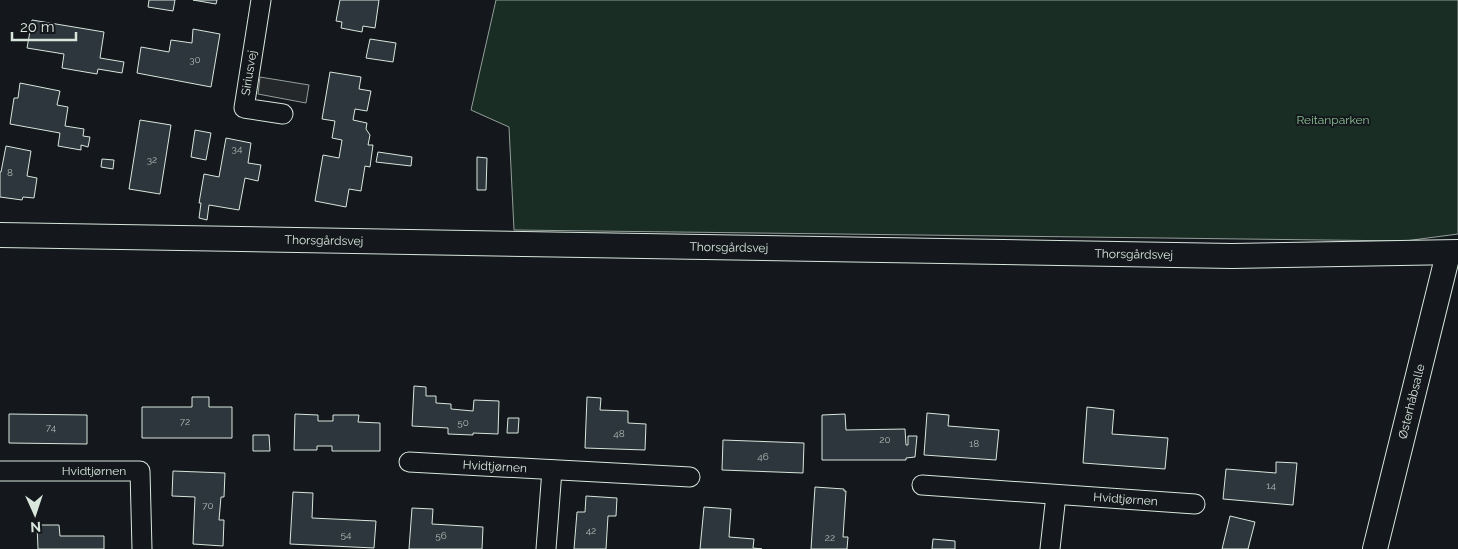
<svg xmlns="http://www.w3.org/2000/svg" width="1458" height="549" font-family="Raleway,sans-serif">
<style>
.green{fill:#1a2d24;stroke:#939e99}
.parking{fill:#24282b;stroke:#939e99}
.building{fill:#2c363c;stroke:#d8e6dc}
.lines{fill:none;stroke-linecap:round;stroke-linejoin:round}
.minor-casing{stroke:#d8e6dc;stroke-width:21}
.tertiary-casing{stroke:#d8e6dc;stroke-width:26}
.minor{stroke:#14181c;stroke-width:19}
.tertiary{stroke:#14181c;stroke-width:24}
.labels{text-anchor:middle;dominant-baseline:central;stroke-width:4;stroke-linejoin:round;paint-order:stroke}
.number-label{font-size:10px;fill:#adbab4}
.street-label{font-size:12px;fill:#d8e6dc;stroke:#14181c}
.park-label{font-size:12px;fill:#8ac095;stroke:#14181c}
</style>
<rect width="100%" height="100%" fill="#14181c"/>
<path class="green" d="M496,0h962v234l-53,7 -891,-11 -5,-103 -38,-17z"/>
<path class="parking" d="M260,77l49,8 -3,18 -48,-9z"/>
<path class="building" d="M149,0h26l-2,11 -25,-4z
M193,0h24l-1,4z
M340,0h39l-4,28 -12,-2 -1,6 -21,-4 1,-6 -6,-1z
M32,20l72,12 -4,26 24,4 -2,11 -24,-4 -1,5 -35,-6 2,-14 -37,-6z
M193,29l27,5 -9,53 -74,-14 4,-26 28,5 2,-12 21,3z
M370,39l26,4 -3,19 -27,-4z
M330,72l31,5 -2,12 12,2 -4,20 -12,-2 -2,11 14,3 -1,6 4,6 -2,10h5l-3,22 -5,-1 -4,25 -12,-2 -3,18 -31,-6 8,-46 16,3 3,-18 -10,-2 3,-17 -13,-2z
M20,83l40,8 -3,14 11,2 -3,19 19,3 -1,7 7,1 -2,10 -7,-2v5l-23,-4 2,-13 -50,-9 4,-26h4z
M140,120l31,5 -11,69 -31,-5z
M195,130l16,3 -5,27 -15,-3z
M226,138l25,5 -3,20 13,2 -3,16 -13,-3 -6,32 -30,-5 -2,15 -8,-2 2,-15h-2l5,-29 15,3z
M6,146l25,5 -4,25 10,2 -3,20 -11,-1 -1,3 -22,-3v-25h1z
M378,152l34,5 -1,9 -35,-4z
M477,157l10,1 -1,32h-9z
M102,159l12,1 -1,9 -12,-2z
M414,386l12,1v9h10v7l15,1v5l22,2 1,-11 25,1 -1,33 -25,-1v2l-25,-1v-6l-36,-2z
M192,397h17v10h23v31h-90v-31h50z
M587,397l14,1 -1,12 28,1v12l18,1 -1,26 -60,-2z
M1087,407l27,3 -2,24 56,4 -3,31 -82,-6z
M927,413l22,2 -1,11 51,4 -3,30 -72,-5z
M9,414l78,1v29l-78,-1z
M295,414l23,1v6h15v-6h26l-1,7 22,1v28h-48v-5h-15v4h-23z
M845,414l1,16 59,-1 1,16h2v-9h9l-2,21 -9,1v2h-84v-45z
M508,418h11l-1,15h-11z
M253,435h16l1,16h-17z
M723,440l81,3 -1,30 -81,-3z
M1276,462l21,1 -4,42 -70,-6 3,-30 50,4z
M173,471l52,2 -1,24h-3l-2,23h5l-1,26 -30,-2 2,-47 -23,-1z
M815,487l29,2v2h2l-3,46h5l-1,12h-36z
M293,492l20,1 -1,25 64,3 -2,27 -84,-4z
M586,496l31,2 -1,18h-8l-2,33h-32l3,-37h8z
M704,507l27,2 -2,28 25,2 -1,9 9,1h-62z
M412,508l21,1 -1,15 51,3 -1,22h-73z
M1230,516l25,6 -7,27h-26z
M37,525h22l1,11h44v13h-66z
M933,539l22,2v8h-23z"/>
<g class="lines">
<defs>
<g id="minor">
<path d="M261,0l-17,108 39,6"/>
<path id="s1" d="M409,462l281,15"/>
<path id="s2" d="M0,471h140l2,78"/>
<path id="s3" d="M922,485l273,19"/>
<path d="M546,549l6,-79"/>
<path d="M1050,549l6,-54"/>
</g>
<g id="tertiary">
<path id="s4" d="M0,235l1232,21 226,-4"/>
<path id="s5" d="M1375,549l73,-295"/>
</g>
</defs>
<use href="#minor" class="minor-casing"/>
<use href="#tertiary" class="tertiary-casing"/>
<use href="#minor" class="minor"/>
<use href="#tertiary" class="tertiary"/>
</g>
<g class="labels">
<g class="number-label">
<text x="195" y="59">30</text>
<text x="237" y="148">34</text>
<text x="152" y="159">32</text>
<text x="10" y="172">8</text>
<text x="185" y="421">72</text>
<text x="463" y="422">50</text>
<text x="51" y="427">74</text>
<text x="619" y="433">48</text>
<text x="885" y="439">20</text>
<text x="974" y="443">18</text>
<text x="763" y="456">46</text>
<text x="1271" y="485">14</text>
<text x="208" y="505">70</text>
<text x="591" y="530">42</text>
<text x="346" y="534">54</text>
<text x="441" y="535">56</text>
<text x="830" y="537">22</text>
</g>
<g class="street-label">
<text transform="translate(249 73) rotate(-81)">Siriusvej</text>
<text stroke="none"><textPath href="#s4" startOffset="324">Thorsgårdsvej</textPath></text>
<text stroke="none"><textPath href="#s4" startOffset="729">Thorsgårdsvej</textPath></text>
<text stroke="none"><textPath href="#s4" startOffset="1134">Thorsgårdsvej</textPath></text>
<text stroke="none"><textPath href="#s5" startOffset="152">Østerhåbsalle</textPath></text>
<text stroke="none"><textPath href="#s1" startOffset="86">Hvidtjørnen</textPath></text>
<text stroke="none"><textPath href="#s2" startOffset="94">Hvidtjørnen</textPath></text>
<text stroke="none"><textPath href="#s3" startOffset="204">Hvidtjørnen</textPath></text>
</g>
<g class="park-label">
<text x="1333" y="120">Reitanparken</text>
</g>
</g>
<g transform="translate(35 514) rotate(177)" stroke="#14181c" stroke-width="4" paint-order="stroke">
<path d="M0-4L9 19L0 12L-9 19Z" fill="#d8e6dc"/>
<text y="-8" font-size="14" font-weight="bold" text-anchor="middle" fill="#d8e6dc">N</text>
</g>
<path d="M12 32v8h64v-8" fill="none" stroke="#d8e6dc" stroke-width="2.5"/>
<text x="20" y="32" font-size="15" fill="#d8e6dc" stroke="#14181c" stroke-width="4" paint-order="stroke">20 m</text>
</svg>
